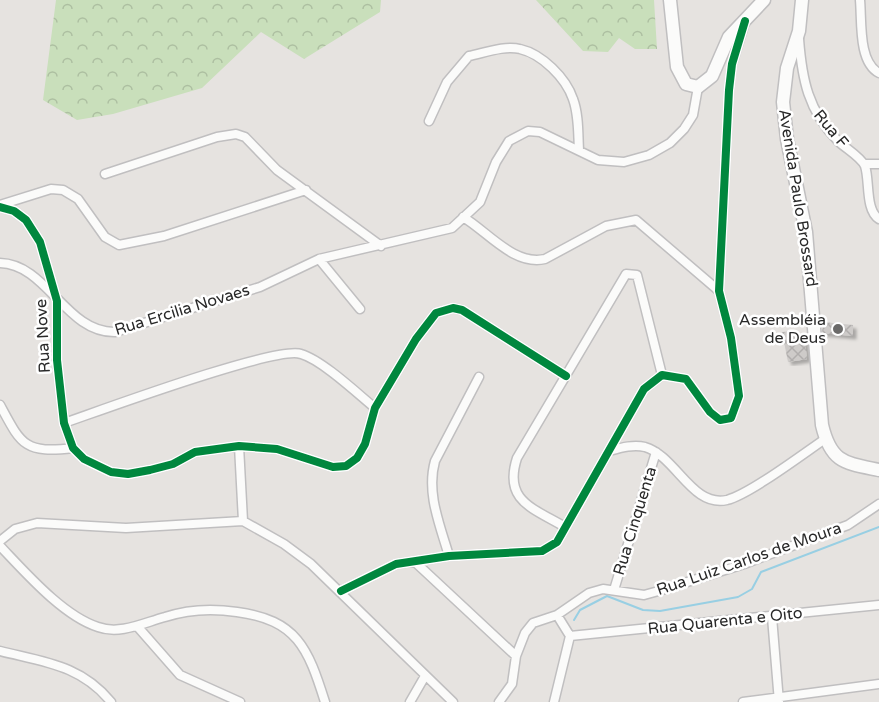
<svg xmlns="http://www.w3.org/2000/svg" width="879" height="702" font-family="'Varela Round',sans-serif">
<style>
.forest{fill:url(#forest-crowns)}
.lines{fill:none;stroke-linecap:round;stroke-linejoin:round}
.stream{stroke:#98cfe3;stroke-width:2}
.building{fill:url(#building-cross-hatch);filter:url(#shadow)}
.minor-casing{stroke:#c0bfc0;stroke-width:11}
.secondary-casing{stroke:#c0bfc0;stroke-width:15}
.minor{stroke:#fbfbfa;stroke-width:8}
.secondary{stroke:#fbfbfa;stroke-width:12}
.cycleway-casing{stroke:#fff;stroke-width:11}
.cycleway{stroke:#00873e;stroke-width:8}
.poi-dot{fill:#6b6a69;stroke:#fff;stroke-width:2}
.labels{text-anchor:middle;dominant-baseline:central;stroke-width:5;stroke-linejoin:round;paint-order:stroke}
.street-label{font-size:16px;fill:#292929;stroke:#fff}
.poi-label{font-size:16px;fill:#292929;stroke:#fff;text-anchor:end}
</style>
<defs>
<pattern id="forest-crowns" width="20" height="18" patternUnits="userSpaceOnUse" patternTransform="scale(1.5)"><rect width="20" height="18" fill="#c9dfbb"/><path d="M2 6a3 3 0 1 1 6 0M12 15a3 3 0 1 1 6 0" fill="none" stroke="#adbfa1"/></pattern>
<pattern id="building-cross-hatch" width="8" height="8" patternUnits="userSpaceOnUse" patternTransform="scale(1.5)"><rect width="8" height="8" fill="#cecbc9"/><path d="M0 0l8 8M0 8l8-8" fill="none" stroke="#b1aead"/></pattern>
<filter id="shadow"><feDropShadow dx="3.5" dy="3.5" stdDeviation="1.5" flood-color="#0004"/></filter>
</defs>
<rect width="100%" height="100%" fill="#e6e3e0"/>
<path class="forest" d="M56,0h325l-1,12 -76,47 -43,-27 -59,56 -89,26 -36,6 -34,-20z
M536,0h118l3,49h-22l-16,-11 -11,14 -25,-1z"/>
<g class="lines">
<path class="stream" d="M574,620l6,-10 27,-14 36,14 17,1 78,-14 14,-8 9,-17 118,-45"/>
</g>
<path class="building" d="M823,322l30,3v11l-31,-3z
M798,331v5l6,-1 3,24 -19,3 -6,-30z"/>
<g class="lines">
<defs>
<path id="minor" d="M860,0c2,21 -2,62 19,73
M799,39c3,40 9,72 39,102 7,7 23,16 27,25 5,15 0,44 14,53
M429,121l18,-39 22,-26c15,-3 36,-11 51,-7 22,5 46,29 53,50 6,16 5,35 6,51
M865,164h14
M105,174l112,-37 19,-3 9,3 32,33 104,76
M0,205l51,-16 12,1 15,9 27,38 14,8 45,-9 142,-46
M0,207l14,4 12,9 14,22 17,59v59l7,63 9,25 11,11 27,13 17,2 22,-4 23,-6 22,-12 44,-6 38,3 56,18 13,-1 11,-8 8,-14 10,-36 41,-69 20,-26 17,-5 9,2 104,66
M463,217c25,15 51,49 82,42l61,-33 30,-6 83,71
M319,259l41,50
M0,263c47,1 66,70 115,69l145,-45 59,-28 133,-31 28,-26 16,-40 13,-21 19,-10 12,1 58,28 26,2 25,-7 21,-12 14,-14 9,-14 5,-28
M0,405c21,39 24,49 73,43
M64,423c35,-12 213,-78 237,-69 21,6 57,40 74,54
M239,446l4,75
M609,451c11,-3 24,-7 36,-4 31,9 47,61 82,53 23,-6 76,-46 98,-61
M565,527c-32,-19 -62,-26 -48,-69l109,-184 11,1 25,100
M0,541l15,-12 22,-6 89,5 117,-7 41,23 27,20 142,138
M0,546c25,26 63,70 98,81 22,8 45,-4 67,-10 24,-8 46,-9 72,-5 60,8 71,36 88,90
M449,556c-9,-31 -23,-63 -14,-95l44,-84
M415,562l101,94
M614,590l42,-138
M341,591l55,-27 53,-8 93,-5 15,-9 87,-153 18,-14 24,4 24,33 10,8 11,-2 8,-22 -8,-58 -12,-47 10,-201 3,-26 13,-42
M557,615l13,21
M772,617l7,85
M137,626l43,49 60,27
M570,636l309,-31
M0,651c44,11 81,14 111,51
M410,702l15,-26
M499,702l13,-18 4,-28 9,-23 8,-10 24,-8 32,-22 14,-4 41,6 18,-5 82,-26 104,-39 31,-21
M554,702l16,-66
M743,702l136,-18"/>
<path id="secondary" d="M670,0l7,67 9,17 12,3 14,-11 17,-39 35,-37
M802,0l-3,31 -12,37 -4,34 4,37 19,93 16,193c9,38 23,38 57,45"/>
</defs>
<use href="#minor" class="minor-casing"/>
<use href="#secondary" class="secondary-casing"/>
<use href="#minor" class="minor"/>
<use href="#secondary" class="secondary"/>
<defs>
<path id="cycleway" d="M0,207l14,4 12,9 14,22 17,59v59l7,63 9,25 11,11 27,13 17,2 22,-4 23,-6 22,-12 44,-6 38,3 56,18 13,-1 11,-8 8,-14 10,-36 41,-69 20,-26 17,-5 9,2 104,66
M341,591l55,-27 53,-8 93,-5 15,-9 87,-153 18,-14 24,4 24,33 10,8 11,-2 8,-22 -8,-58 -12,-47 10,-201 3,-26 13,-43"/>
</defs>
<use href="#cycleway" class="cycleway-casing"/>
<use href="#cycleway" class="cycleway"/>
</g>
<circle class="poi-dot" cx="838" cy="329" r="6"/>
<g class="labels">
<g class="street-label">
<text transform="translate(831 129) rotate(50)">Rua F</text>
<text transform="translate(798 198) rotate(81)">Avenida Paulo Brossard</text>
<text transform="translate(182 310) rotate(-17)">Rua Ercilia Novaes</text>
<text transform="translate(43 336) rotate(-93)">Rua Nove</text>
<text transform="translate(635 521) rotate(-73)">Rua Cinquenta</text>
<text transform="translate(749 559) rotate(-19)">Rua Luiz Carlos de Moura</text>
<text transform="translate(725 621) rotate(-6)">Rua Quarenta e Oito</text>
</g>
<g class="poi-label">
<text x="826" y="320">Assembléia<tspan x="826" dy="18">de Deus</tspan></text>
</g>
</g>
</svg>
